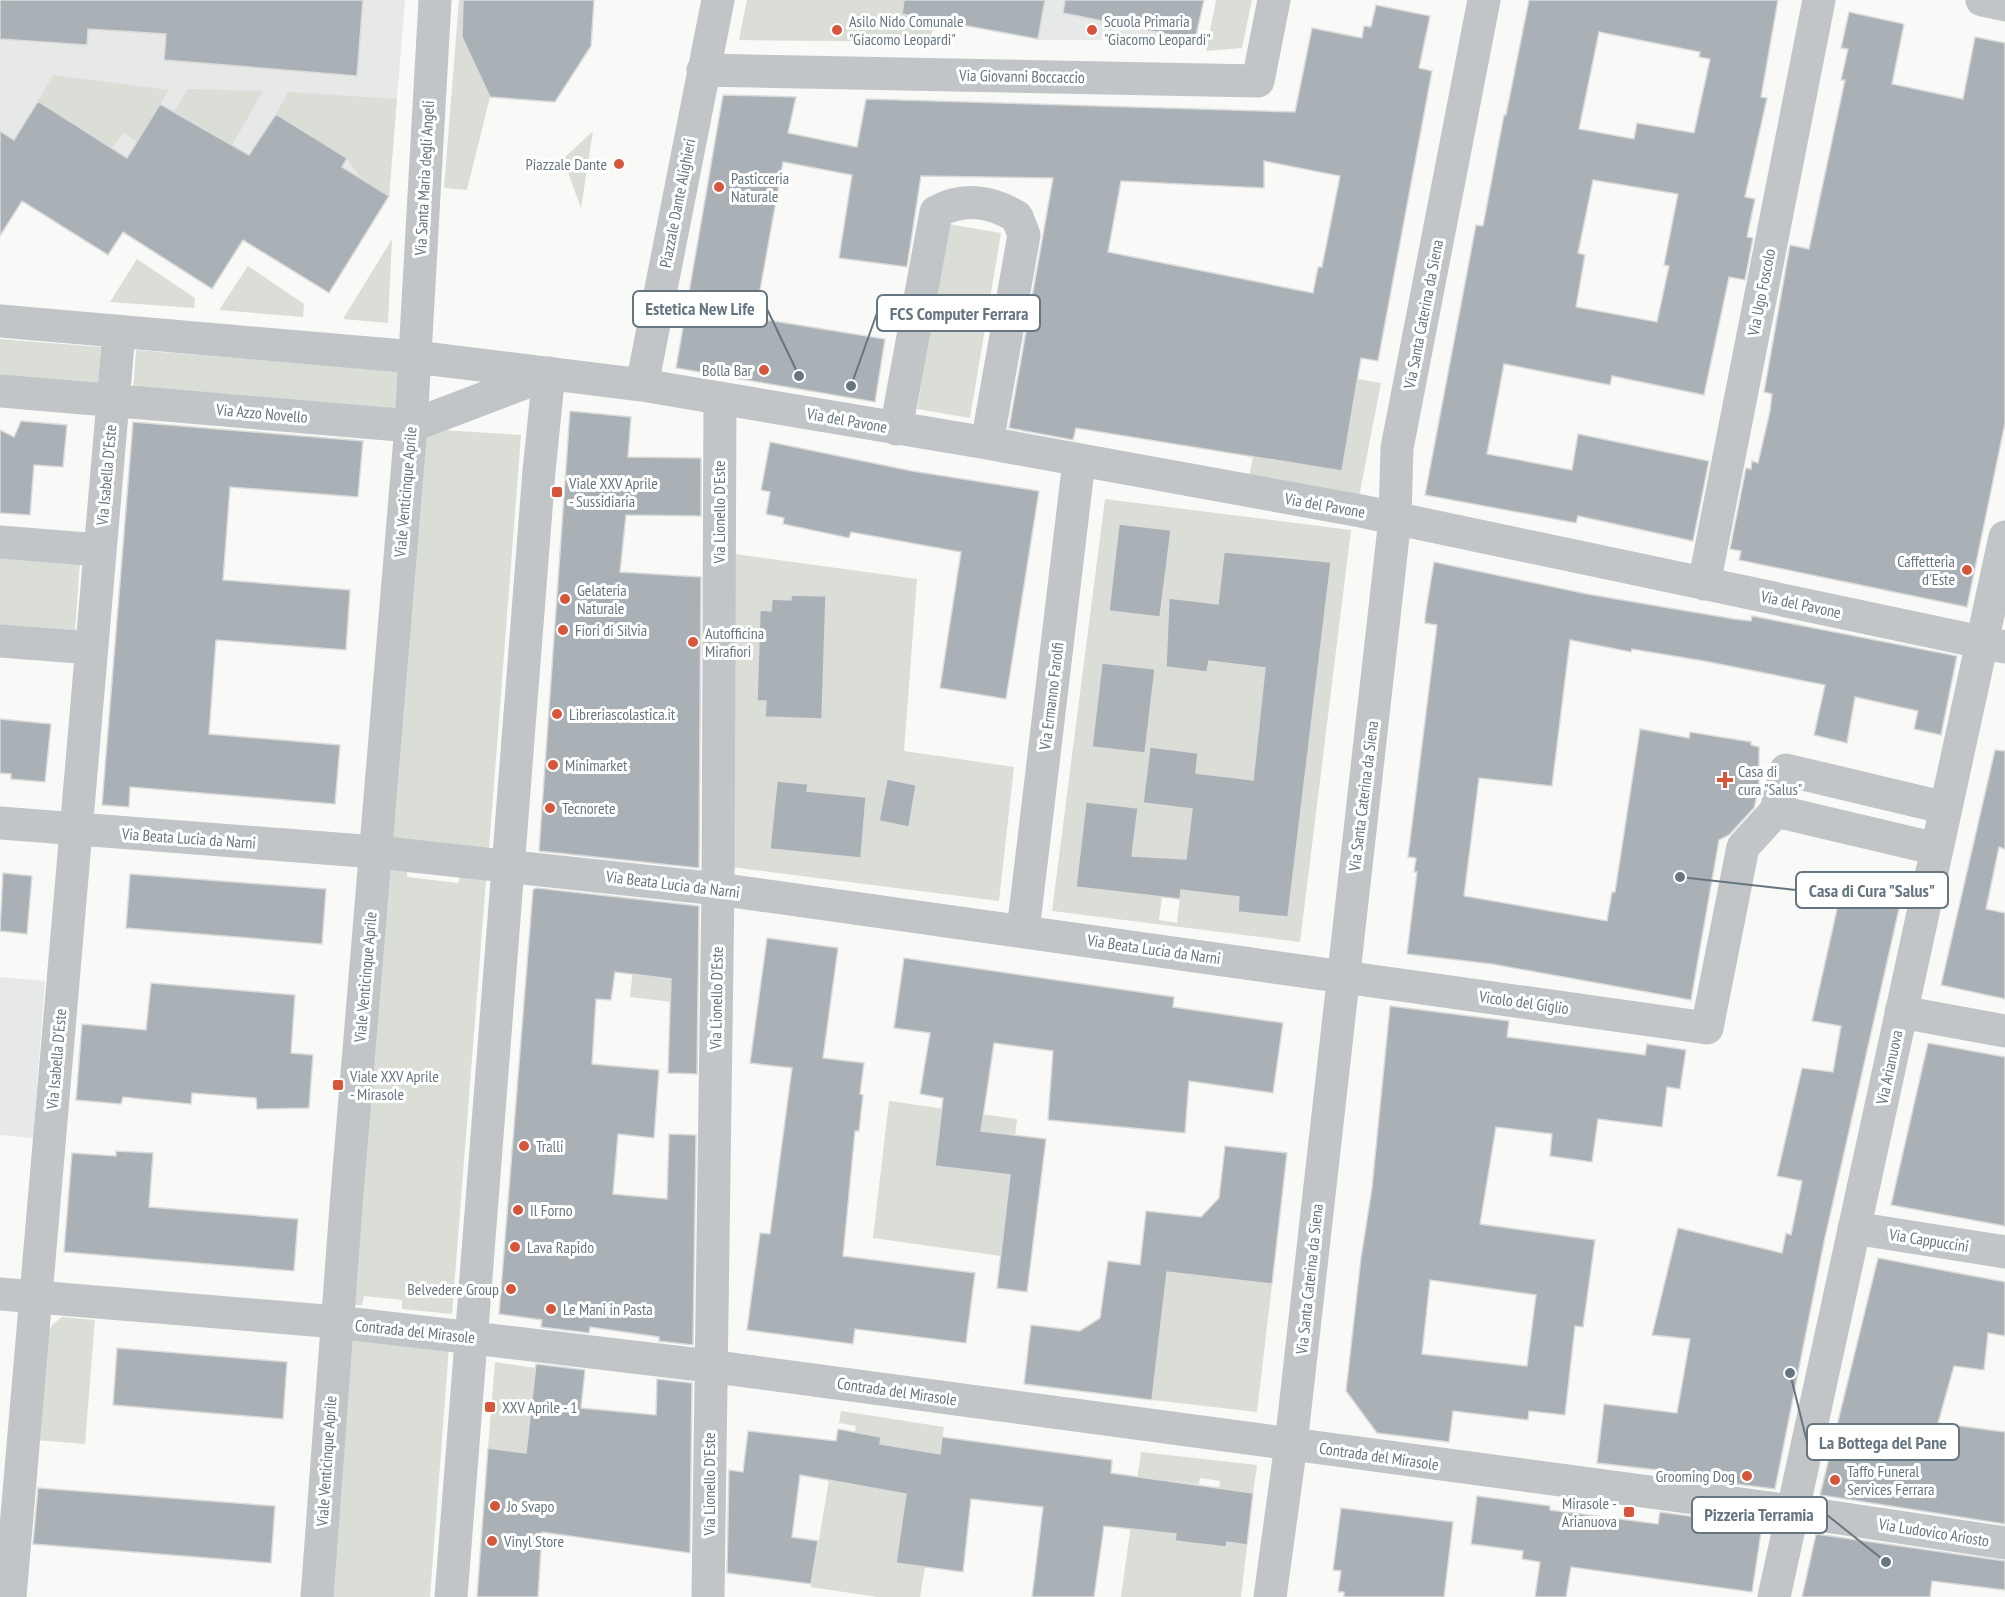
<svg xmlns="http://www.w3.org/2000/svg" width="2005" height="1597" font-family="'PT Sans Narrow',sans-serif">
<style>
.built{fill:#e7e8e8}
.green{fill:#daded7;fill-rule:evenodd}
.building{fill:#a9b0b6;stroke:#dbdbd9;stroke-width:1.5;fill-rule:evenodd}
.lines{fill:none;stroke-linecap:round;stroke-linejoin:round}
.minor{stroke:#c1c5c8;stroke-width:33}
.poi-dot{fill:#d6563b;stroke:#fff;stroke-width:2}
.labels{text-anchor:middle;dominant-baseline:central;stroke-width:6;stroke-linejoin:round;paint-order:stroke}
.poi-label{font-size:16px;fill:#667680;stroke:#fff;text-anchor:start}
.street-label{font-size:16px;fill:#667680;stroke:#fff}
.leader{fill:none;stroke:#667680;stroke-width:2}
.callout-dot{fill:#667680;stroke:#fff;stroke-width:2}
.callout{fill:#fff;stroke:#667680;stroke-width:2}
.callout-label{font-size:18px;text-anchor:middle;font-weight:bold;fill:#667680}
</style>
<rect width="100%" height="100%" fill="#f9f9f7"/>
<path class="built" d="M0,0h405l-16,196 -60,97 -72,-45 -1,-27 -44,68 -73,-46 14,-23 -16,-10 -29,45 -86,-54 -22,35z
M747,0h457l-9,40h-157l-104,-20 -4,22 -191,-2z
M0,977l45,4 -12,157 -33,-3z"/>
<path class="green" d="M459,0h4l-1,37 28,60 -23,93 -23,-2z
M747,0h191l-8,42 -191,-2z
M1216,0h36l-10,48 -36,3z
M53,75l116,15 -32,52 -13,-9 -12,15 -74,-47z
M188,89l75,2 -31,54 -58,-33z
M288,92l109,7 -8,97 -28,-17 -14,-21 -71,-44z
M593,131l-12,77 -18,-49z
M948,224l53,9 -31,185 -53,-9z
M392,239l-4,84 -45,-4z
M137,259l58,39 -1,10 -84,-6z
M248,266l56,38 -1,13 -84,-7z
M0,339l101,8 -3,39 -98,-8z
M136,350l264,21 -3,41 -264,-21z
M1270,364l111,19 -22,114 -110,-19z
M425,429l96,6 -32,414 -98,-10z
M1105,499l246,31 -51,412 -248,-31zM1170,531l-9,86 -52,-6zM1225,553l17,112 -33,-4 -2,10 -41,-4 3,-24 21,-14 3,-28 25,3zM1279,556l52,6 -10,86 -52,-6zM1102,663l53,6 -10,84 -52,-6zM1148,765l48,8 -4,36 -48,-6zM1086,802l51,6 -9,85 -52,-6zM1247,828l41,89h-1l-49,-5zM1167,858l30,34 -16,-2 -4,33 -18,-3z
M735,554l182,25 -13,172 110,16 -15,134 -268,-34z
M0,556l80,6 -5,69 -75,-6z
M389,870l18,2v5l51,6 2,-6 26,3 -34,434 -50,-5v-9l-38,-4 -2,9h-8z
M668,963l-3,16 33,4 -1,22 -67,-8 3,-29z
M889,1101l128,18 -16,137 -128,-18z
M1167,1272l105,12 -15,128 -105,-12z
M62,1317l33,3 -10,124 -50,-4 8,-100 10,-16z
M351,1339l98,8 -19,250h-100z
M495,1362l41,6 -10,85 -38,-5z
M841,1411l103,16 -15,95 -26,-4 -7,44 29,5 -5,30h-43l-66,-10 18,-107 67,12 8,-44 -24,-4 1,-7 -26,-5 1,-6 -17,-3z
M1141,1452l116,13 -4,28 -34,-4 1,-8 -20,-3 -1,6 -43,-5 -6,52 26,3 -1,7 51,6 1,-5 20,3 -6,52h-120z"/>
<path class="building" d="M0,0h363l-6,76 -193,-16 2,-26 -78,-5 -1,16 -87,-6z
M463,0h131l-3,46 -36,56 -65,-5 -28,-60z
M904,0h141l-7,39 -136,-25z
M1065,0h139l-9,40 -132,-27z
M1529,0h249l-17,97 6,1 -22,99 10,2 -8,38 6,1 -8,42 -16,-3 -25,118 -92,-19 -2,9 -106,-21 -17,90 85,16 6,-36 131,27 -16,80 -115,-25 -2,7 -151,-28 51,-270 7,1 21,-111h2zM1599,32l101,20 -1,5 11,2 -16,74 -57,-10 -3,16 -55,-10zM1593,180l85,14 -14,71 5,1 -12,56 -81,-15 9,-52 -7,-2z
M1376,5l54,11 -11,52 13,3 -54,290 -17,-3 -19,113 -266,-43 -3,12 -64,-12 44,-250 -132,-2 -14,91 -68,-9 13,-83 -69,-13 -28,156 130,21 -10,63 -199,-34 47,-273 73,2 -8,36 69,14 9,-48 429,13 17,-84 50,10 2,-12 7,1zM1264,161l76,15 -18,91h-4l-5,26 -205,-41 13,-71 143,7z
M1849,12l55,12 -12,60 71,15 12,-62 30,6v380l-38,184 -228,-47 2,-9 -11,-2 16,-81 5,1 1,-8 6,2 12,-52 2,-17 -8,-2 26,-147 19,4 36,-169h-4l7,-31 -7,-1z
M38,101l89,57 33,-54 89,51 27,-41 71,44 -5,9 47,29 -60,97 -86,-53 -31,49 -89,-57 -15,23 -86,-54 -22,35v-105l14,9z
M570,411l61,6 -3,40 73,1v58l-75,-1 -6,57 81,5 -2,291 -160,-17z
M21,421l46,4 -4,42 -29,-2 -4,50 -30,-2v-83l14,7z
M133,422l230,19 -5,56 -128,-10 -7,93 127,10 -4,60 -130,-10 -7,94 131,11 -5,59 -205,-17 -1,20 -27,-2z
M770,442l142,29 127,20 -33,208 -66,-11 21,-136 -110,-20 -2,6 -66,-14 1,-6 -18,-4 4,-22 -9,-2z
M1119,524l52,6 -11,87 -51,-6z
M1224,552l107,10 -43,355 -50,-5 1,-15 -58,-7 -1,9 -104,-12 10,-85 52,6 -6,48 54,3 6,-50 -49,-6 7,-56 48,6 -2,20 57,7 12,-112 -56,-7 -2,11 -41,-5 3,-69 49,6z
M1434,562l153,32 147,25 17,2 1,-5 205,40 -16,79 -27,-6 4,-18 -63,-14 -8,46 -33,-8 11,-50 -121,-24 -72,-12 -1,3 -61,-12 -18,146 -73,-8 -15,118 143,25 5,-29h3l25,-163 49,9 1,-6 61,10v3l8,2v40l-5,21 -25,27 -10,5 -28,160 -199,-36 -85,-10 10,-82h-3l2,-14 -8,-1 29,-232 -12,-2v-6z
M791,595l35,1 -4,123 -57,-2 1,-16h-9l3,-91 11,1 1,-12 19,1z
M1102,663l53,6 -10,84 -53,-6z
M0,719l51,5 -6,58 -34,-3v-5l-11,-1z
M1995,750l10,1v98l-6,-2 -13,62 19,4v86l-64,-14z
M887,779l29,6 -7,42 -30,-6z
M777,781l31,3 -1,7 59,6 -5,61 -91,-9z
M3,873l29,3 -5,58 -27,-3z
M130,874l196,15 -4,55 -196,-16z
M1844,878l59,13 -79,351 -49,247 -110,-14 1,-4 -69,-8 7,-59 73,9 13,-74 -38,-4 26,-107 104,25 4,-20 5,2 11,-54 -25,-5 25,-108 31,4 8,-46 -29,-5z
M536,888l163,18 -2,168 -29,-1 3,-94 -56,-7 -4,28 -15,-1 -4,65 67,6 -5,68 -36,-4 -5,60 54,5 2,-65 27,1 -3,210 -34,-4v-4l-69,-10 -1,6 -48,-6 1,-7 -43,-6 34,-424z
M767,938l71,10 -15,110 41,5 -4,31 3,1 -4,36h-4l-12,125 132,17 -9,70 -111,-14 -2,15 -106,-14 13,-97 10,1 22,-166 -42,-5z
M904,958l270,39 -1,10 110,16 -10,70 -84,-12 -4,52 -137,-13 5,-69 -59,-8 -13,88 65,8 -19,153 -30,-4 13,-113 -75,-9 8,-68 -23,-4 10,-61 -36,-5z
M151,983l144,12 -4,58 22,2 -4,53 -52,1 -1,-11 -64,-5 -1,11 -68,-7 -2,7 -45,-4 6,-76 64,6z
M1390,1006l119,15 -2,16 138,18 2,-11 39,6 -6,39 -13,-2 -5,40 -64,-8 -6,43 -42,-6 2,-22 -56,-7 -16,97 115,16 -12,87 -8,-1 -10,89 -36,-4 -1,9 -75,-9 -4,31 -72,-9 -31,-42 15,-133 11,-70zM1430,1280l106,15 -9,71 -105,-12z
M1928,1043l77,14v169l-114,-21z
M1225,1146l62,7 -15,131 -105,-12 -15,128 -128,-16 7,-59 49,6 20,-13 8,-57 32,4 6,-54 55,6 18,-19z
M116,1151l37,2 -4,54 149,12 -4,52 -230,-19 8,-99 44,3z
M1878,1258l127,24v54l-17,-3 -4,37 -30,-4 -16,57 67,9v92l-185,-29z
M117,1348l170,14 -4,57 -170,-14z
M536,1364l49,6 -4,38 75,7 1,-36 35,4 -2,170 -148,-21 -4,65h-61l11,-149 38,5z
M838,1429l43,8 -1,7 60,10 2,-17 170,23 -1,13 142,20 -6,52 -20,-3 -1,5 -51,-6 1,-7 -72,-8 -10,71h-62l11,-90 -72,-8 -8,73 -67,-9 10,-69 -106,-19 -8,62 26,4 -7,43 -84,-11 2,-103 14,2 5,-41 88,10z
M38,1488l237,18 -4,57 -238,-19z
M1477,1496l73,10v4l108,14 2,-12 102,14 -10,66 -181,-25 -5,30h-31l5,-35 -18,-3 1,-8 -52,-7z
M1341,1508l112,14 -9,75h-100v-5h-6l3,-21 -8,-1z
M1816,1534l189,27v29l-73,-9 -2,16h-128z"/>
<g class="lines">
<path class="minor" d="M1982,0l23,5
M703,70l555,11 16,-81
M0,321l415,36 227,28 345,58 374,68 644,136
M642,385l76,-385
M0,391l411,35 134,-51
M896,429l40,-217c27,-15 56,-11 81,5l7,18 -37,208
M0,542l100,8
M1704,584l115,-584
M0,641l91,7
M0,823l376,29 342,37 989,139 36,-181 33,-36
M1937,849l-161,-38 10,-41 160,38
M1023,931l56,-470
M1901,1012l104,19
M1854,1228l151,24
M0,1294l337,28 372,44 1083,145 213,32
M10,1597l109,-1265
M317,1597l29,-391 65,-780 24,-426
M451,1597l88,-1126 10,-98
M708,1597l10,-708 2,-491
M1270,1597l21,-153 104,-925 2,-71 87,-448
M1774,1597l231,-1060"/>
</g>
<g class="poi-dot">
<circle cx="837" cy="30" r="6"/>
<circle cx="1092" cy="30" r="6"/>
<circle cx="619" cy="164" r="6"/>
<circle cx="719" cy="187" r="6"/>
<circle cx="764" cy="370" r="6"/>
<rect x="551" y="486" width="12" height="12" rx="3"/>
<circle cx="1967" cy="570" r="6"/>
<circle cx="565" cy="599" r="6"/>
<circle cx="563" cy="630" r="6"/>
<circle cx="693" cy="642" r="6"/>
<circle cx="557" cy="714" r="6"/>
<circle cx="553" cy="765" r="6"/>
<path d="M1722 771h6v6h6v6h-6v6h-6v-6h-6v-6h6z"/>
<circle cx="550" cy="808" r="6"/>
<rect x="332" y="1079" width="12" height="12" rx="3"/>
<circle cx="524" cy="1146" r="6"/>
<circle cx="518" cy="1210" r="6"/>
<circle cx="515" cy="1247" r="6"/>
<circle cx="511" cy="1289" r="6"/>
<circle cx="551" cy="1309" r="6"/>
<rect x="484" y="1401" width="12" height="12" rx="3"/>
<circle cx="1747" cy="1476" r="6"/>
<circle cx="1835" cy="1480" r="6"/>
<circle cx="495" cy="1506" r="6"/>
<rect x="1623" y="1506" width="12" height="12" rx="3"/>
<circle cx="492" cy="1541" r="6"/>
</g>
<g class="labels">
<g class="poi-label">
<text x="849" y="21">Asilo Nido Comunale<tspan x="849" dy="18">"Giacomo Leopardi"</tspan></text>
<text x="1104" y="21">Scuola Primaria<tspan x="1104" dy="18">"Giacomo Leopardi"</tspan></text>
<text x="607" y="164" text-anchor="end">Piazzale Dante</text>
<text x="731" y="178">Pasticceria<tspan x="731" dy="18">Naturale</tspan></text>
<text x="752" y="370" text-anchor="end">Bolla Bar</text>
<text x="569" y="483">Viale XXV Aprile<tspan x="569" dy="18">- Sussidiaria</tspan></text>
<text x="1955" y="561" text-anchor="end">Caffetteria<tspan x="1955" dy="18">d'Este</tspan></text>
<text x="577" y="590">Gelateria<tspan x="577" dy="18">Naturale</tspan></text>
<text x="575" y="630">Fiori di Silvia</text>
<text x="705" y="633">Autofficina<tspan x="705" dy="18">Mirafiori</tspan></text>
<text x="569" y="714">Libreriascolastica.it</text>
<text x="565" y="765">Minimarket</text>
<text x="1738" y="771">Casa di<tspan x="1738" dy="18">cura "Salus"</tspan></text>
<text x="562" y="808">Tecnorete</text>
<text x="350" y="1076">Viale XXV Aprile<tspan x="350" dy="18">- Mirasole</tspan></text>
<text x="536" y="1146">Tralli</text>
<text x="530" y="1210">Il Forno</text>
<text x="527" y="1247">Lava Rapido</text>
<text x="499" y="1289" text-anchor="end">Belvedere Group</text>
<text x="563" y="1309">Le Mani in Pasta</text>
<text x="502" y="1407">XXV Aprile - 1</text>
<text x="1847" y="1471">Taffo Funeral<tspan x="1847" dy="18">Services Ferrara</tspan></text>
<text x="1735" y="1476" text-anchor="end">Grooming Dog</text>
<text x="1617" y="1503" text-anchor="end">Mirasole -<tspan x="1617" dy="18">Arianuova</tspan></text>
<text x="507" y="1506">Jo Svapo</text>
<text x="504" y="1541">Vinyl Store</text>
</g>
<g class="street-label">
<text transform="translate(1022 76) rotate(1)">Via Giovanni Boccaccio</text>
<text transform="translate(424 178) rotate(-87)">Via Santa Maria degli Angeli</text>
<text transform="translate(677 203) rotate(-79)">Piazzale Dante Alighieri</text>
<text transform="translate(1761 292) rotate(-79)">Via Ugo Foscolo</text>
<text transform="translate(1423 314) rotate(-79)">Via Santa Caterina da Siena</text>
<text transform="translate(262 413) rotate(5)">Via Azzo Novello</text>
<text transform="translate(847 420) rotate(10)">Via del Pavone</text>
<text transform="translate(106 475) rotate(-85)">Via Isabella D'Este</text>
<text transform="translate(405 492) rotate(-85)">Viale Venticinque Aprile</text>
<text transform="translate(1325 505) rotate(10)">Via del Pavone</text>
<text transform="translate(719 512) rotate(-90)">Via Lionello D'Este</text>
<text transform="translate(1801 604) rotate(12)">Via del Pavone</text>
<text transform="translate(1051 696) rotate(-83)">Via Ermanno Farolfi</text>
<text transform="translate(1363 796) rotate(-83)">Via Santa Caterina da Siena</text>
<text transform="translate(189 838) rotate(4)">Via Beata Lucia da Narni</text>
<text transform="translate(673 884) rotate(7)">Via Beata Lucia da Narni</text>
<text transform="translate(1154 949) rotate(8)">Via Beata Lucia da Narni</text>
<text transform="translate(365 977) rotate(-85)">Viale Venticinque Aprile</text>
<text transform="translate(716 998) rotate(-89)">Via Lionello D'Este</text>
<text transform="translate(1524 1002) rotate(8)">Vicolo del Giglio</text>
<text transform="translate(56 1059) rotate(-85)">Via Isabella D'Este</text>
<text transform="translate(1889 1067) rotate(-78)">Via Arianuova</text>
<text transform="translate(1929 1240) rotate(9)">Via Cappuccini</text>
<text transform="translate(1309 1279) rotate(-84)">Via Santa Caterina da Siena</text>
<text transform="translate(415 1331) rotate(6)">Contrada del Mirasole</text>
<text transform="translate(897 1391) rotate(8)">Contrada del Mirasole</text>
<text transform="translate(1379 1456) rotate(8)">Contrada del Mirasole</text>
<text transform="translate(326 1461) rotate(-86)">Viale Venticinque Aprile</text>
<text transform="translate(709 1484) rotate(-90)">Via Lionello D'Este</text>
<text transform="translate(1934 1532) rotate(9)">Via Ludovico Ariosto</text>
</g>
</g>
<path class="leader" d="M799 376L767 309M851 386L877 313M1680 877L1796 890M1790 1373L1807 1442M1886 1562L1827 1515"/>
<g class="callout-dot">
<circle cx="799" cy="376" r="6"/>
<circle cx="851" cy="386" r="6"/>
<circle cx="1680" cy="877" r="6"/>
<circle cx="1790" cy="1373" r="6"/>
<circle cx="1886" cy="1562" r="6"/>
</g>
<g class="callout">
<rect x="633" y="291" width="134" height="36" rx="6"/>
<rect x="877" y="295" width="163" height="36" rx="6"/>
<rect x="1796" y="872" width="152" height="36" rx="6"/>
<rect x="1807" y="1424" width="152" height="36" rx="6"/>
<rect x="1692" y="1497" width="135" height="36" rx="6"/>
</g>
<g class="callout-label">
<text x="700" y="315">Estetica New Life</text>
<text x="959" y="320">FCS Computer Ferrara</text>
<text x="1872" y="897">Casa di Cura "Salus"</text>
<text x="1883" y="1449">La Bottega del Pane</text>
<text x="1759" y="1521">Pizzeria Terramia</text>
</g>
</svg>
